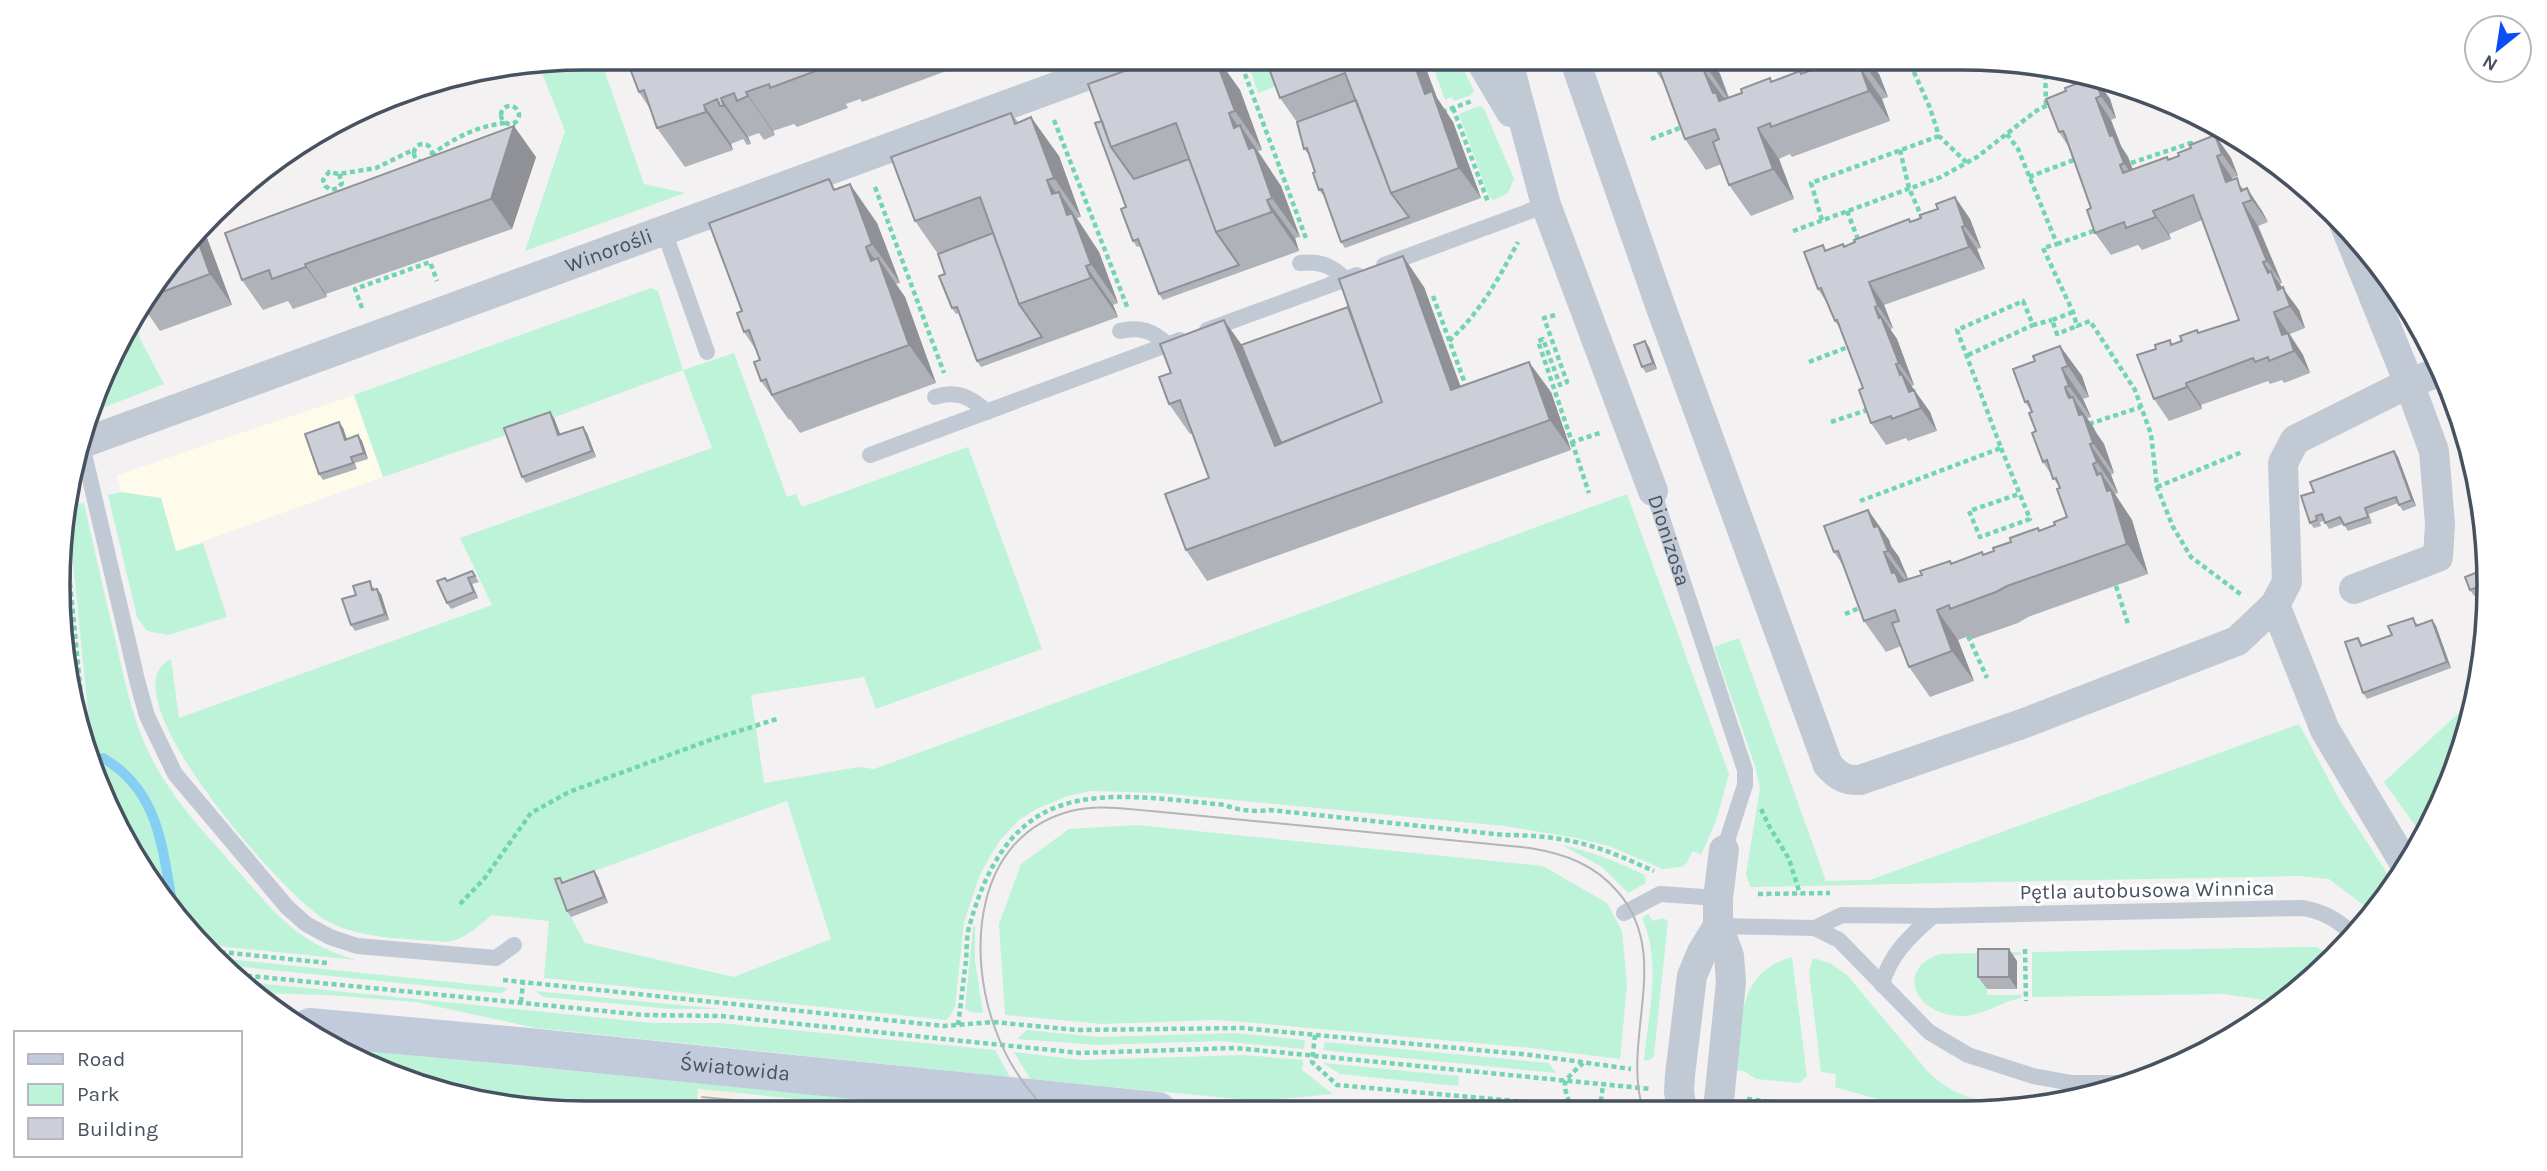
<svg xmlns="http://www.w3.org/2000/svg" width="2547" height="1171" font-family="Karla,sans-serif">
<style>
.commercial{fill:#fefbea}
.green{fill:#bdf4d9;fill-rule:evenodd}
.sand{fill:#f5f2e1}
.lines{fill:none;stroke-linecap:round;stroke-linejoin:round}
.stream{stroke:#86cef4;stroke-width:10}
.path{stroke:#71d5b2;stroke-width:4.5;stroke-dasharray:5 3.5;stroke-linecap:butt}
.lane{stroke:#c1c9d4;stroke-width:16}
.street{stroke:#c1c9d4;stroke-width:30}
.secondary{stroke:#c2cbdb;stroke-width:38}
.tram{stroke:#b2b5bc;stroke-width:2}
.wall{fill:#afb2b9}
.shaded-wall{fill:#8f9196}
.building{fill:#cccfd7;stroke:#8f9196;stroke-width:2}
.labels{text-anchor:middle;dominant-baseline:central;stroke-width:6;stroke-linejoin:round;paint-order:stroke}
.street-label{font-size:21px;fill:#475160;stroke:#fff}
.rim{fill:none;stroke:#475160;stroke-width:3.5}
</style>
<rect width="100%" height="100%" fill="#f3f1f1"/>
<path class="commercial" d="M354,395l29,82 -207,74 -15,-53 -40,-6 -4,-17z"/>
<path class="green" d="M585,58h15l44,126 41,9 -160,58 40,-120 -26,-65z
M1247,58h48l-10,25 -27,10z
M1430,58h28l16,33 -3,4 -17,6 -2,-4 -7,3z
M1479,106l5,3 30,70 -6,14 -14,7 -5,-3 -30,-83z
M651,288l7,3 25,79 51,-17 53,144 9,-3 6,13 166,-60 74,202 -166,60 -12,-32 -113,18 13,88 95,-16 15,2 753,-275 102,280 -13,47 -15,34 -8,-4 -7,13 -5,3 -18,2 -54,-23 -33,-8 -71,-12 -344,-33 -70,-2 -23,5 -32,13 -17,11 -18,19 -12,19 -10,19 -15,45 -9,85 -5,9 -4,4 -402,-42 5,-57 -57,-6c-14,11 -26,24 -45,27 -39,-4 -84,-2 -120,-21 -40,-21 -226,-231 -156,-262l8,59 313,-113 -32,-67 252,-90 -29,-78 -174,64 -126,43 -29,-82zM787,801l44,138 -97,38 -149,-34 -14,-26 -12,-33z
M135,313l5,26 24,45 -69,27 34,-90z
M121,492l40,6 15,53 27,-8 24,74 -59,18 -21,-4 -10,-14 -29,-122z
M84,503c10,45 20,90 31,135 9,39 17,81 35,117 22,45 58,81 90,118 38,44 60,71 117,87l-150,-15 -79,-96 -34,-77 -26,-260 4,-7z
M65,582l14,143c-12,-50 -16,-92 -14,-143z
M1739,638l87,243 44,-1 429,-156 40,75 55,85 -14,22 -6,7 -45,-34 -29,-3 -550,11 -4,-13 14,-86 -5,-22 -41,-119z
M2476,697l-27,90 -27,48 -38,-53z
M1137,825l406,41 64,37 15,28 5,54 -7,74 -89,-11 -288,-26 -29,-2 -112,4 -97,-9 -6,-91 22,-60 48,-35z
M1562,845c29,6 56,17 83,30l1,8 -18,10 -26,-26z
M1648,914l5,7 10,-3 5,3 -14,134 -2,4 -8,2c4,-46 18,-99 -2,-143z
M973,926h2v35l8,52 -12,-1 -6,-3z
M2302,947h14l16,8 -48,48 -60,-9 -192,3v-45z
M2020,952l1,3 -35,3 1,37h34v3c-21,4 -40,19 -62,18 -42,-1 -66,-46 -19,-62z
M1792,957l15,119 -8,7 -43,-4 -12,-8 -8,-1c6,-48 0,-97 56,-113z
M1813,958l17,5 17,12 82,98c17,16 35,23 57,30l-91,1 -60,-17 1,-13 -15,-2 -12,-100z
M218,959v-1l290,30 -6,5h-4l-275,-28z
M237,981l416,42h67l275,27 15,27 -474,-49 -120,-26 -89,-7 -73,-2z
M535,991l186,18h-50l-127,-12z
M1027,1030l71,7 137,-4 70,7 -1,9 -85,-8 -120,4 -82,-6z
M1325,1042l224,21 7,10 -233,-23z
M345,1049l658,63h-77l-227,-23 -3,24h-111l-103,-10 -98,-30z
M1014,1052l67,8 163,-5 59,5 -1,10 31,24 -74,7 -229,-22z
M1323,1063l136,13 -1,10 -118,-12z"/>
<path class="sand" d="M698,1089l41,5 -2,19h-41z"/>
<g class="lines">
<path class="stream" d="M103,758c55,32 59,87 69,144"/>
<path class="path" d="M1239,58l68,183
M1807,58l5,12
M1905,58l4,3 21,47 9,28 28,27
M2045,66l1,39
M2093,85l12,-5
M501 115a9 9 0 1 1 18 0a9 9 0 1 1-18 0Z
M1453,108l35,94
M1442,112l30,-11
M1054,120l74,189
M2007,134l11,15 39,95 -14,4 30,64 4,14 13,-5 45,69 16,44 6,53 16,40 18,30 52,39
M1651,139l34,-13
M414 153a9 9 0 1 1 18 0a9 9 0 1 1-18 0Z
M1900,150l9,38 13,30
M431,155c23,-17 46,-29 74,-32
M2131,163l60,-20 2,5
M339,174l3,9 -4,5 -7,2 -6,-4 -2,-6 6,-8 10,2 37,-6 39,-19
M2029,177l50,-19
M875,187l69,186
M1847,211l12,31
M1822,220l-11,-37 128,-47
M1793,231l148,-54 36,-20 59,-46 17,-9
M2057,244l42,-15
M1433,296l34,93
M362,308l-7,-19 75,-27 7,19
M2073,312l-21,8 5,14 20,-8
M1555,315l-11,3 23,64 -7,3 -17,-46 -5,2 34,101 28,-9
M1449,341c32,-30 49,-61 69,-99
M1968,355l65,-30
M1809,362l44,-17
M1831,422l39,-13
M2089,424l52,-17
M1572,442l17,51
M2001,448l29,71 -50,18 -11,-26 50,-17
M2157,487l85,-35
M1860,501l141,-53 -44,-118 66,-29 10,24 19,-5
M66,541l21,216
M2116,586l12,38
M1845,614l19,-8
M1968,636l19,42
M1761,809l8,17 20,33 11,35
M1758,894l72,-1
M460,904l24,-25 47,-66 38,-21 141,-52 67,-21
M2025,949l1,52
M212,951l115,12
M230,974l414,41 77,1 359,37 156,-5 415,41
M503,980l441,46 49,-4 84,8 165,-2 289,27 100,14
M521,1002l2,-20
M958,1025c3,-21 5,-43 8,-64 1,-12 0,-26 4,-37 42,-148 127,-132 255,-119 14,6 31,7 45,5l234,25c31,0 64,3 93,13 20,6 38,15 57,23
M1315,1035l-3,27 25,23 233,21
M1747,1099l90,10
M1572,1110c-10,-30 -12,-25 11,-47
M1600,1110l3,-26"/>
<g class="lane">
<path d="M664,231l43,121"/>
<path d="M1300,263c20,-2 31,2 45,16"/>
<path d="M1384,265l162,-60"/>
<path d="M1207,330l150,-55"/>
<path d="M1120,331c20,-5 33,0 48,14"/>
<path d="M935,397c22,-7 36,0 52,15"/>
<path d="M82,445l56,239 9,32 28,58 112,133 19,17 24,13 27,9 139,12 18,-13"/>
<path d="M870,455l310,-115"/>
<path id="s1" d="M1653,491l92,279v15l-21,65"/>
<path d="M1624,913l36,-19 58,4"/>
<path d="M1718,926l97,2 24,12 90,92 39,23 65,21 39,7h54"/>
<path d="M1815,928l27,-13 91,1 370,-8c22,4 34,12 50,26"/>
<path d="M1882,985c7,-30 29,-50 51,-69"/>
</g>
<g class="street">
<path d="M1479,58l32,54"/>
<path d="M1507,58l39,147 107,286"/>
<path d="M1574,58l86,247 168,460c10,11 17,16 32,15l162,-56 215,-83 38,-36 12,-23 -4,-119 12,-23 114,-57 -65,-160"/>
<path id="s2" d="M83,443l1052,-385"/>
<path d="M2354,589l84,-32 2,-33 -6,-73 -25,-68 33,-12"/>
<path d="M2275,605l50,125 80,134"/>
<path d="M1682,1110l-3,-18 1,-17 12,-99 10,-24 16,-26"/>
<path d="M1718,1110l13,-128 -2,-26 -11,-30v-28l6,-48"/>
</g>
<path class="secondary" id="s3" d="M310,1027l218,20 630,64"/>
<path class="tram" d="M702,1097l154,15
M1048,1112c-22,-23 -41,-50 -52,-81 -30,-78 -22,-195 75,-220 26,-7 54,-2 80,0l379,37c35,6 64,16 88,44 55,64 3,146 25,218"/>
</g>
<path class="wall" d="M626,58h357l-16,6 -2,-3 -15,6 2,2 -90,33 -2,-3 -14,5 2,4 -51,19 -3,-3 -21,7 2,4 -11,5 -5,-7 -11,4 3,7 -4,1 -4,-6 -12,5 2,6 -48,17 -28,-39 -7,-19 -11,-17z
M1161,58h56l23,32 22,60 -4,1 23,35 19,51 -5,1 4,13 -136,49 -4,-6 -18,-48 -4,1 -4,-6 -7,-34 -24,-86z
M1265,58h157l15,40 16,24 28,76 -136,50 -4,-6 -17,-46 -5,-6 -4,-18 -6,-17 -5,-6 -7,-27 -17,-24z
M1650,58h63l-3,1 10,15 9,23 43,-16 95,-23 12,16 9,23 -6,2 8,22 -98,36 -2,-3 -11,5 15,40 -43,17 -22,-31 -7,-21 -16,6 -21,-31 -21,-56 -9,-13z
M2094,77l16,22 6,19 -5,2 10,26 7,11 5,13 46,-14 36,-21 16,23 7,18 -6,2 1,2 11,9 18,22 6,11 -10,4 24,57 -2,1 19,26 6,18 -15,6 13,21 7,18 -26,10 -2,-3 -12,4 -2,-3 -67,24 1,4 -33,12 -15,-22 19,-55 26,-11 40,-13 -37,-100 -33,14 2,5 -29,11 -4,-5 -27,10 -16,-22 -4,-25 -23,-62 -9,-14 7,-41z
M1011,113l7,9 41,34 22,61 -4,1 22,34 19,51 -5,2 5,12 -137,50 -4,-6 -18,-48 -3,1 -4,-6 -7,-34 -7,-20 -23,-33z
M536,157l-24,72 -186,65 1,3 -34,12 -5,-8 -25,9 -21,-30z
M836,189l41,34 23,60 -4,1 9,13 31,86 -136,50 -10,-14 -1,1 -28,-39 -1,-21 -4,-10 -12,-18 -2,-21z
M1955,197l15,22 11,29 -4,1 8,20 -101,36 9,23 -2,1v2l6,8 17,46 -2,1v2l18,24 7,19 -29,10 -2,-3 -20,7 -15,-22 -8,-35 -22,-58 -6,-9 -8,-18 -9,-14 8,-39 17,-6 2,2 71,-26 22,-11z
M204,230l28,75 -72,26 -18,-26z
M1424,287l36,100 91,5 20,58 -364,131 -21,-31 23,-72 -16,-45 -3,1 -21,-30 2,-31 53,-53 17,25z
M2060,346l22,30 7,21 -6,2 8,18 -4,1 17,26 10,29 -3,2 7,18 -3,1 17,26 16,54 -120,43 -10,6 -46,16 -3,-3 -11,4 16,41 -44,16 -21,-30 -8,-21 -15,6 -22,-31 -20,-54 -10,-15 34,-42 21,30 2,6 8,11 9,22 14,-4 28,-14 2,3 30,-12 2,3 10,-4 46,-20 15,-6 12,-8 -7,-29 -17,-26 -11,-50 -7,-10 10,-41z
M1649,347l8,22 -11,4 -4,-6z
M554,418l6,17 27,-2 9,24 -70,26 -4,-6z
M339,422l4,6 4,11 11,-4 4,6 6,18 -13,4 2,6 -34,11 -4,-6z
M2394,451l4,6 18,49 -13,5 -5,-8 -13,5 -16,6 3,9 -24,8 -5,-7 -14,5 -5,-8 -4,1 1,4 -7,2 -4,-5 4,-31z
M2482,509l2,21 -4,2 -5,-6z
M2488,568l-8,26 -6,2 -4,-6z
M472,571l7,11 -7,2 6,14 -27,11 -4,-6 1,-22z
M374,587v2l7,5 8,26 -34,11 -4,-6 5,-30z
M2432,620l4,6 15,42 -84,31 -4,-6 -5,-55 5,7 29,-10 25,-12 1,2z
M594,871l4,6 10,26 -37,14 -4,-6 -3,-28z
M2017,961v28h-30l-9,-12z"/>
<path class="shaded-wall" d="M1215,58h2l23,32 22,60 -27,-39z
M1412,58h10l15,40 16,24 28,76 -22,-30 -34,-74z
M1704,58h6l10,16 9,26 -21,-31z
M1863,58h4l12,16 9,23 -22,-30z
M1861,69l21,30 8,22 -21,-30z
M1704,71l22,30 15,30 -28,-38z
M2094,77l16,22 6,19 -15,-22z
M746,92l27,39 2,4 -27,-39z
M721,98l27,39 3,7 -27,-38z
M2096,98l15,22 10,26 7,11 11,29 -15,-23 -14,-27z
M704,105l27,39 2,6 -27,-38z
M1229,113l15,22 -4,-10 41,61 19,51 -28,-39 -38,-70z
M1031,117l28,39 22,61 -27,-39z
M514,126l22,31 -24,72 -21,-30z
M1758,128l21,31 15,40 -21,-30z
M2215,135l16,23 7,18 -16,-22z
M2217,156l15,22 10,26 -16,-22z
M1047,180l15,21 -3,-9 40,60 19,51 -27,-39 -39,-70z
M850,184l27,39 23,60 -28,-39z
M2247,188l15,23 6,11 -16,-22z
M1955,197l15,22 11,29 -16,-22z
M1267,200l28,38 4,13 -27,-39z
M2243,203l15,23 24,57 -15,-22z
M2153,211l16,23 2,5 -15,-22z
M1962,227l15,22 8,20 -16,-22z
M204,230l28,75 -22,-31 -13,-36z
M866,247l16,23 -4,-12 27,39 31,86 -27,-38 -38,-84z
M1403,256l21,31 49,133 -22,-30z
M2263,262l36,48 6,18 -27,-38 -10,-17z
M305,264l21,30 1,3 -21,-30z
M1086,266l27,39 5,12 -27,-39z
M1869,282l15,23 9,23 -15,-22z
M1875,307l22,32 17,46 -15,-22z
M2274,312l29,43 7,18 -28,-38z
M1224,320l22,31 46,119 -17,-24z
M1645,341l4,6 8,22 -4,-6z
M2060,346l22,30 7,21 -21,-31z
M1529,362l22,30 20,58 -21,-30z
M1896,364l34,48 7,19 -28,-39 -9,-17z
M2062,368l21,31 8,18 -22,-31z
M2186,383l15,22 1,4 -15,-22z
M2065,387l29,41 2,5 8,11 10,29 -21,-30 -24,-45z
M550,412l4,6 9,23 -5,-6z
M339,422l4,6 6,18 -4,-6z
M583,427l4,6 9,24 -4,-6z
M358,435l4,6 6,18 -4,-6z
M2090,444l21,31 7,18 -21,-31z
M2394,451l4,6 18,49 -4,-6z
M2093,464l9,14 -1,-5 31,47 16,54 -21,-30z
M1868,510l21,30 2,6 8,11 10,24 -21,-30 -14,-24z
M1884,552l22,30 11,20 -25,-29z
M468,578l4,6 6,14 -4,-6z
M377,589l4,5 8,26 -4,-6z
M1937,610l21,30 16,41 -22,-30z
M2432,620l4,6 15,42 -4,-6z
M594,871l4,6 10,26 -4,-6z
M2009,949l8,12v28l-8,-12z"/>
<path class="building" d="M626,58h225l-16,6 -1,-4 -15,6 2,3 -51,19 -1,-4 -23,8 2,4 -11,5 -3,-8 -13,5 3,8h-4l-3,-7 -13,6 2,7 -49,16 -13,-38 -5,2z
M1161,58h54l20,53 -6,2 5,15 6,-3 9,24 5,-2 18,51 -5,2 5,12 -56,20 -40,-109 -65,24 -23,-63z
M1265,58h147l13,36 7,-3 27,77 -68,25 -46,-120 -65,25z
M1650,58h54l4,11 -4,2 9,22 3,-1 3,9 23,-8 -1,-4 29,-11 1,4 29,-11 1,3 11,-4 -1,-3 19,-7 -1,-2h34l3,9 -5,2 8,22 -98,36 -1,-4 -12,5 15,41 -44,16 -16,-43 6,-3 -4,-10 -30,10 -26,-70 -4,1z
M2094,77l7,19 -5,2 14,38 3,-1 11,28 -4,2 3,8 44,-16 1,3 11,-4 -1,-3 13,-5 -1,-3 25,-10 7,19 -5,2 9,26 11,-4 4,13 6,-3 5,12 -9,3 24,58 -4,1 5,11 3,-2 7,19 5,-3 7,19 -16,6 8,23 6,-2 6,18 -25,10 -1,-4 -13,5 -2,-4 -67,25 1,4 -33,12 -17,-44 19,-6 -1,-4 15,-5 1,5 11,-4 -2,-5 17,-6 1,3 41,-13 -46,-125 -40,16 3,6 -30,11 -2,-6 -29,11 -8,-23 4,-2 -26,-73 -2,-4 -4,1 -13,-33 20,-8 -1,-3z
M1356,100l35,93 18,24 -68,25 -19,-53 -3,1 -6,-17 2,-1 -8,-24 -3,1 -7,-27z
M1011,113l4,11 16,-7 23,61 -7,2 5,14 7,-2 8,23 5,-2 19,51 -5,2 5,12 -72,26 -39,-107 -65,24 -24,-64z
M1102,121l9,26 23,32 55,-20 27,73 23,33 -80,29 -21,-55 -5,2 -12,-32 5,-2 -31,-84z
M514,126l-23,73 -186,65 1,3 -34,12 -3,-9 -27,10 -17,-47z
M829,179l5,11 16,-6 22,60 -6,3 5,14 7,-3 31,87 -137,50 -6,-16 -5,2 -7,-19 6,-2 -11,-30 -5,2 -7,-19 5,-2 -33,-88z
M1955,197l10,29 -3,1 7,20 -100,35 9,24 -3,1 4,11 2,-1 18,46 -3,1 4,11 2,-1 7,18 5,-2 7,18 -29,11 -1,-3 -20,7 -12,-33 4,-2 -26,-68 -2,1 -14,-33 -3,1 -14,-37 19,-7 2,6 18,-7 1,3 11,-5 -1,-2 55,-21 1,3 6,-2 5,-2 -1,-3 18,-6 -2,-5z
M993,233l26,71 23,33 -65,24 -20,-54 -5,1 -13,-32 6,-2 -7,-20z
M197,238l13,36 -61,23z
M1403,256l48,134 78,-28 21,58 -364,130 -21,-56 44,-16 -29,-78 -11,4 -10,-27 12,-4 -11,-29 64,-24 51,126 107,-44 -43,-123z
M1348,307l34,95 -101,41 -40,-98z
M1645,341l8,22 -11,4 -8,-22z
M2060,346l8,20 -6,2 7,18 -4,1 2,7 2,4 4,-1 6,18 4,-1 10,29 -3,1 7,18 -4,2 4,11 4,-2 6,18 4,-1 16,54 -120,42 -11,6 -46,17 -1,-4 -12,5 15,41 -43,16 -17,-44 7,-2 -4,-11 -31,11 -26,-70 -4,1 -10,-26 44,-16 6,17 4,-1 10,25 -4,1 8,21 3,-1 4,10 23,-7 -2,-4 30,-10 1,3 31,-12 1,3 11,-4 -1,-3 18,-6 -1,-4 28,-10 1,3 16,-6 -1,-3 13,-5 -10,-28 3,-1 -4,-10 -3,1 -6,-19 -4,2 -11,-29 4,-2 -7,-18 3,-1 -4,-11 -3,1 -12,-33 22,-8 -2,-5z
M550,412l8,23 25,-8 9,24 -70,26 -18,-49z
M339,422l6,18 13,-5 6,18 -13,4 2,6 -34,11 -14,-40z
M2394,451l18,49 -13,5 -3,-8 -15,5 -16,6 3,9 -24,8 -4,-8 -15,6 -3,-9 -6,2 1,4 -7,3 -9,-27 13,-4 -4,-10z
M2482,509l1,14 -8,3 -4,-13z
M2488,568l1,17 -2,26 -9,-24 -8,3 -5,-13z
M472,571l3,5 -7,2 6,14 -27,11 -10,-22 8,-3 2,3z
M370,581l2,9 5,-1 8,25 -34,11 -9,-26 14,-4 -3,-9z
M2413,618l3,8 16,-6 15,42 -84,31 -18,-51 13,-4 3,8 31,-11 -4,-9z
M2486,619l-1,12 -4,-10z
M594,871l10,26 -37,14 -12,-32 5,-1 2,5z
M1978,949h31v28h-31z"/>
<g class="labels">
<g class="street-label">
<text stroke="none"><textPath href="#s2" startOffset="560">Winorośli</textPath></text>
<text stroke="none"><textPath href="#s1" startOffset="52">Dionizosa</textPath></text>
<text transform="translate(2147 890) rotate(-1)">Pętla autobusowa Winnica</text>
<text stroke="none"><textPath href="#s3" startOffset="427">Światowida</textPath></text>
</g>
</g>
<path d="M0 0H2547V1171H0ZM585 70H1962A515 515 0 0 1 2477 585V586A515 515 0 0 1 1962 1101H585A515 515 0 0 1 70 586V585A515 515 0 0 1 585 70Z" fill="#fff" fill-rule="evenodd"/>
<path class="rim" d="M585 70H1962A515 515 0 0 1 2477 585V586A515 515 0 0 1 1962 1101H585A515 515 0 0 1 70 586V585A515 515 0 0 1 585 70Z"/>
<rect x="14" y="1031" width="228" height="126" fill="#ffffff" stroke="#b5b9bf" stroke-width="2"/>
<rect x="28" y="1054" width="35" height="10" fill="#c2cbdb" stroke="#b5b9bf" stroke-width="2"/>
<text x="77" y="1066" font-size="21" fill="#475160">Road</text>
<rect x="28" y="1084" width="35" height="21" fill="#bdf4d9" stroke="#b5b9bf" stroke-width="2"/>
<text x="77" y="1101" font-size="21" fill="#475160">Park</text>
<rect x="28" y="1118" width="35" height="21" fill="#cccfd7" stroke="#b5b9bf" stroke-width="2"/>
<text x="77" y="1136" font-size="21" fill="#475160">Building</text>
<g transform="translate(2498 49) rotate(210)"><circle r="33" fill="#ffffff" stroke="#b5b9bf" stroke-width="2"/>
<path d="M0-5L12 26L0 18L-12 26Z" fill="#094ff5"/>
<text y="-10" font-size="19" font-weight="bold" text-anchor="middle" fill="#475160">N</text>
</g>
</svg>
